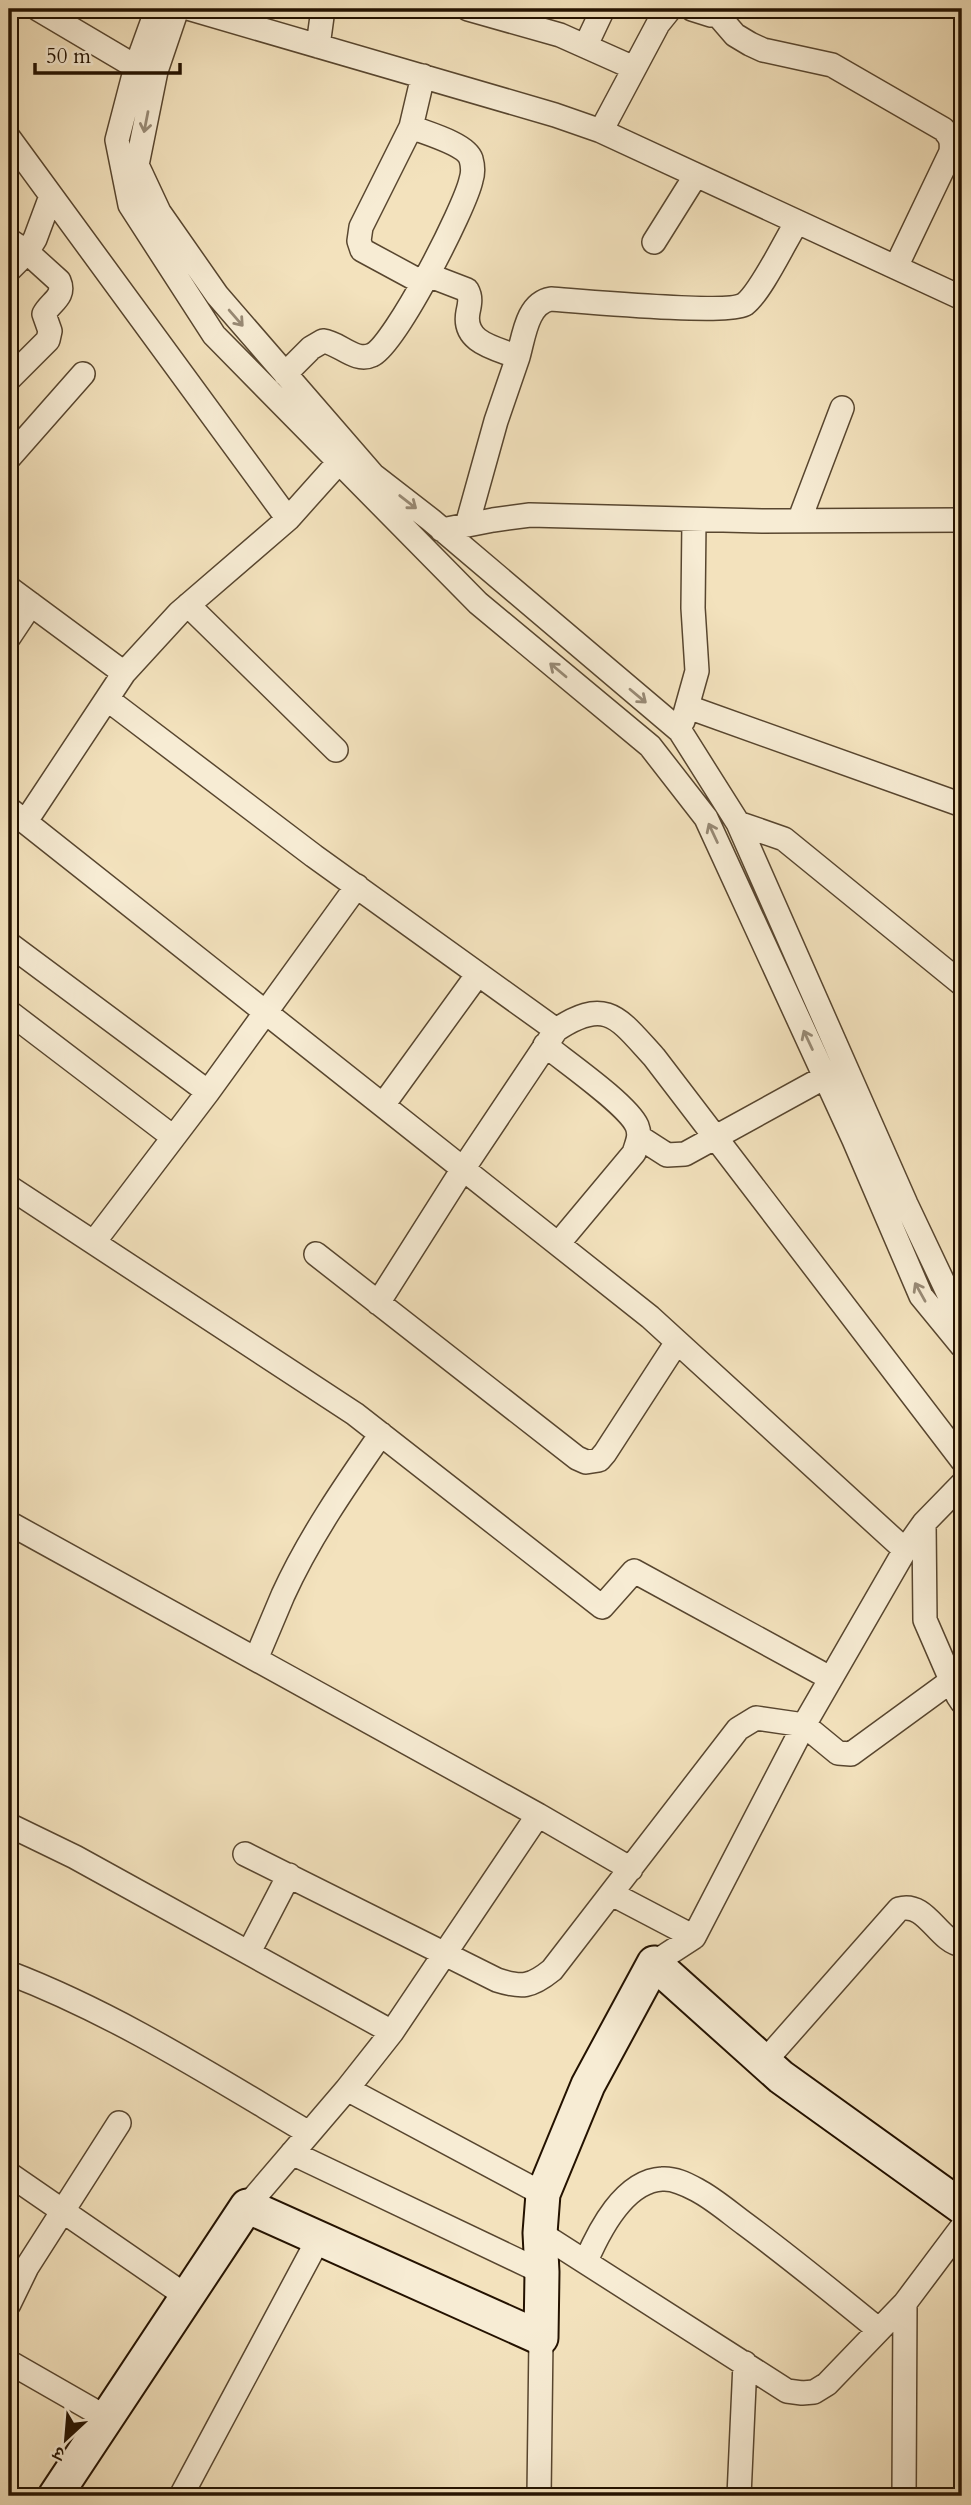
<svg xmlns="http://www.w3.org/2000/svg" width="971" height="2505" font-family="Cardo,'Noto Serif Devanagari',serif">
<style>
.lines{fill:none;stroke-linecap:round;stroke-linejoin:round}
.minor-casing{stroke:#58462f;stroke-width:26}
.secondary-casing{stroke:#241200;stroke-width:37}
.minor{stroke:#f7ecd4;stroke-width:23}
.secondary{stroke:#f7ecd4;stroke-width:33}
.oneway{stroke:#988a75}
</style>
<rect width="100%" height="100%" fill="#f3e2bd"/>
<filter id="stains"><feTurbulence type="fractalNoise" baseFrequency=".00286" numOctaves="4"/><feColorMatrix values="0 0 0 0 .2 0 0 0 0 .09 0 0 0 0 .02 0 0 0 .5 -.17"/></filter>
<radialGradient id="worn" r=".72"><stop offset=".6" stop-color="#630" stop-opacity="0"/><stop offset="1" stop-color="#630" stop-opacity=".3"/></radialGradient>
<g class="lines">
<defs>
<path id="minor" d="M38,9l98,58 12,3
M157,9l-21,58 -19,73 13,65 84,130 264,268 172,143 56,72 148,322 67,156 41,50
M177,9l-21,62 -19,94 22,47 58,83 156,180 58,45 249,211 58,92 168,381 46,97 10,12
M191,9l364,106 46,16 361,167
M468,9l92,26 74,33
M692,9l19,6 11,-6
M716,13l19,22 15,9 13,6 69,15 111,64c8,8 9,12 8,23l-55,115
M586,45l17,-36
M318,46l5,-37
M423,76l-12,51 -50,100 -2,14 3,9 61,33
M601,131l57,-107 12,-15
M9,138l279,381
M9,240l18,12 8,-13 16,-43
M654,242l42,-67
M9,270l18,-18 32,29c7,16 -9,21 -15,33l6,17 -2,9 -39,39
M428,275l39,15c4,7 3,13 1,22 -6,31 28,36 50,45l-22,64 -29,104
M518,357c6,-21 9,-54 33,-58 29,2 178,16 194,5 16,-12 40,-63 52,-82
M285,374l26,-26 12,-7c17,2 32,22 49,14 23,-10 93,-147 99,-175 2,-6 2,-14 0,-21 -5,-15 -45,-26 -60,-32
M9,458l74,-84
M799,521l43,-113
M442,530l51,-10 37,-5 232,6 200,-1
M9,588l115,85 -98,148
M188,605l148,145
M9,637l22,-33
M124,673l55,-60 109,-94 51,-57
M107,699l207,157 242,174 -93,139 -85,134
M688,707l274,98
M683,721l14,-50 -4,-63 1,-88
M9,809l641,508 255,233
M738,823l46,16 178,145
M9,944l199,148 149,-206
M9,1012l164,125
M556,1030c51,-34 63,-11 98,27l308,403
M545,1045c21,17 83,60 92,81 4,10 0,17 -3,27l-76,91
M383,1105l95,-131
M639,1137l28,18 18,-1 140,-77
M9,1187l346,227 247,193 32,-36 196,107
M94,1242l114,-150
M316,1254l261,204 9,4 13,-2 6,-7 72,-111
M9,1523l529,292 -146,217 -45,57
M924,1523l1,97 33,76 4,6
M256,1659c9,-21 18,-43 27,-64 26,-57 62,-109 98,-161
M538,1815l93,54
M9,1825l66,32 317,175
M245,1854l252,126c25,8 34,7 55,-10l186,-241 18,-11 48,7 34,28 13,1 100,-73
M612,1894l82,43
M249,1952l40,-77
M654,1963l40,-26 110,-212 101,-175 19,-27 38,-39
M9,1973c107,41 202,102 300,160
M765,2061l134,-152c28,-8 38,32 63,36
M292,2153l250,119
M9,2174l177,122
M247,2206l100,-117 196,105
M540,2233l247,158 15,2 12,-1 13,-8 78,-81 57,-76
M586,2261c13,-30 38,-80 76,-82 12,-1 24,5 35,11 17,9 33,23 48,34 46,34 90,70 134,106
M9,2304l18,-37 92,-144
M9,2362l96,55
M181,2496l138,-258
M539,2496l2,-158
M739,2496l6,-133
M904,2496l1,-193"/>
<path id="secondary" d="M55,2496l192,-290 294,132 1,-66 -2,-39 3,-39 45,-109 66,-122 127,114 181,130"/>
</defs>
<use href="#minor" class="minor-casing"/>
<use href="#secondary" class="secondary-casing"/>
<use href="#minor" class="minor"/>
<use href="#secondary" class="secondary"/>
</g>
<defs><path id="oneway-shaft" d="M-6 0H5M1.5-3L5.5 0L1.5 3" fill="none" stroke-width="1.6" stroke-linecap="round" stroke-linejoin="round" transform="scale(1.75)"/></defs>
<g class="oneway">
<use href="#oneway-shaft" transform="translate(146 122) rotate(101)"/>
<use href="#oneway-shaft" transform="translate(236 318) rotate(49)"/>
<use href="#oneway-shaft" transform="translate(408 502) rotate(38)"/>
<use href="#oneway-shaft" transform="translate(558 670) rotate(-140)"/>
<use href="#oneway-shaft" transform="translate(638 696) rotate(40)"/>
<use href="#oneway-shaft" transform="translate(713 833) rotate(-115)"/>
<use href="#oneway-shaft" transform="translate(808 1040) rotate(-115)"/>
<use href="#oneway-shaft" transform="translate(920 1292) rotate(-119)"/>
</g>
<rect width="971" height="2505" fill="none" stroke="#f3e2bd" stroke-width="35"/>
<rect x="10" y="10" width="950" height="2484" fill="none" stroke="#241200" stroke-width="3.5"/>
<rect x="18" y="18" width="936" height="2470" fill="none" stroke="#241200" stroke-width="2"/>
<g transform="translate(66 2439) rotate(206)" stroke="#f7ecd4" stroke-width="5" paint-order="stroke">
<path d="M0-5L12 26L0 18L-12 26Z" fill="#241200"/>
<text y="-10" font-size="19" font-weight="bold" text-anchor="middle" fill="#241200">उ</text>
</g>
<path d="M35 63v10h145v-10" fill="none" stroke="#241200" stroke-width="3.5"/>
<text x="46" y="63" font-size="21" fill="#241200" stroke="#f7ecd4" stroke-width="5" paint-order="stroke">50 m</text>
<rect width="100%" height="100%" filter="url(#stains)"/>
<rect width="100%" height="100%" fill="url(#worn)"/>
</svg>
